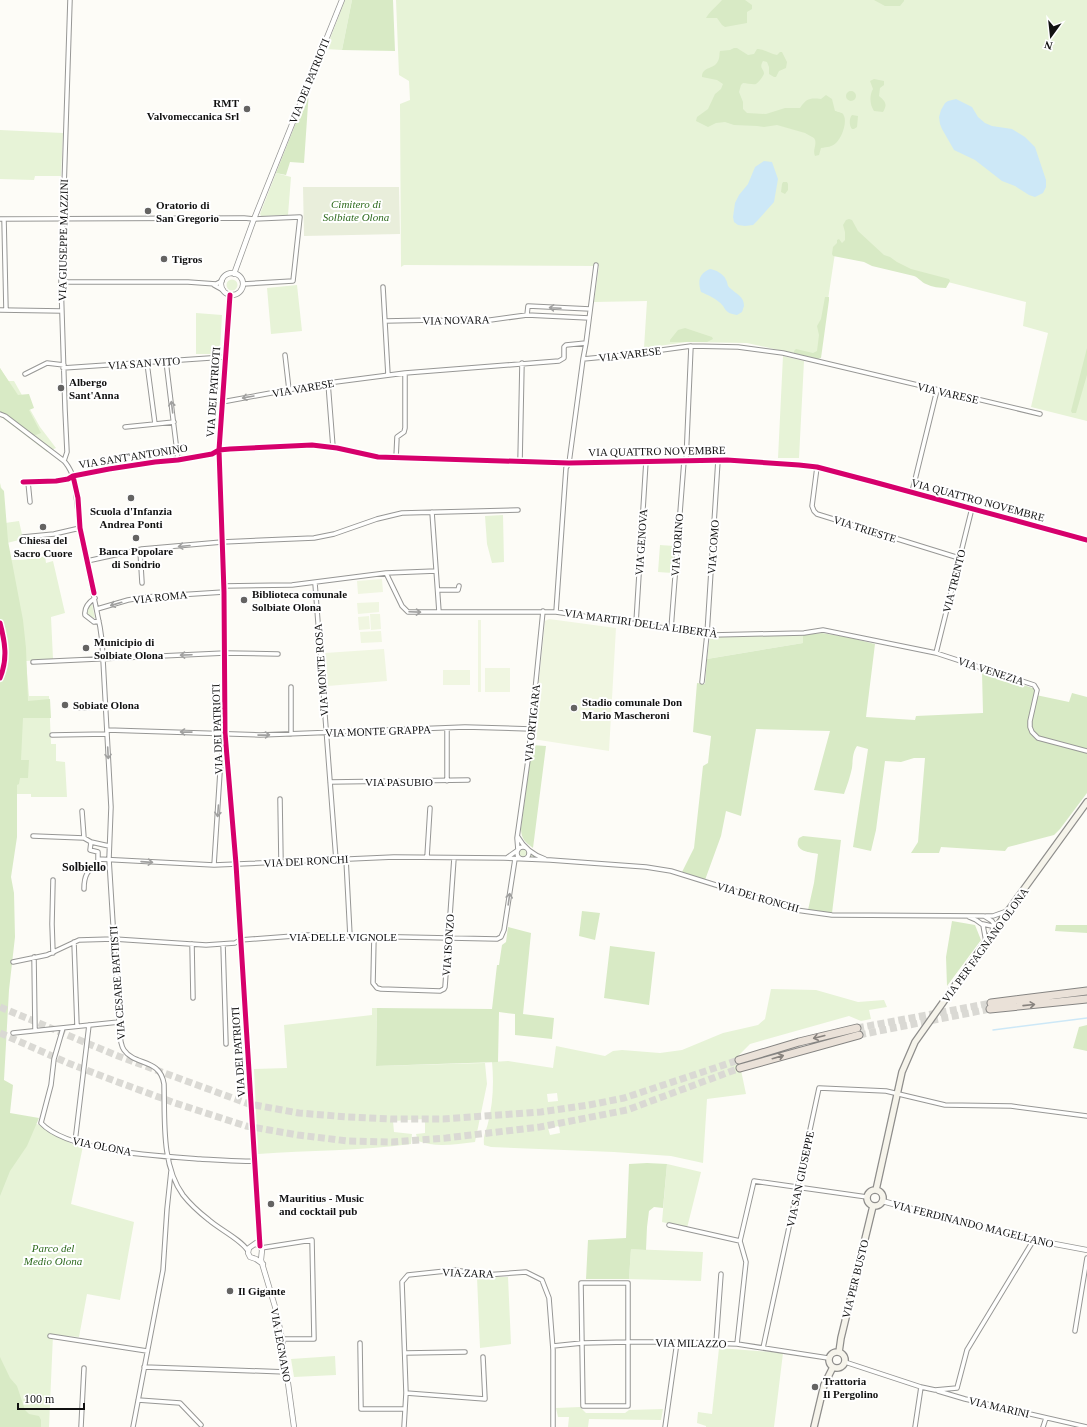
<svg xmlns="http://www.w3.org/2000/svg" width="1087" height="1427" font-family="Georgia,serif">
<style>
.green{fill:#e7f3d7;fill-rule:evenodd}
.forest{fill:#d8eac5}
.cemetery{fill:#e9eedb}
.pitch{fill:#f0f6e1}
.water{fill:#cde8f7}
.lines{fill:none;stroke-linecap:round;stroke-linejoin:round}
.stream{stroke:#cde8f7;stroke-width:1.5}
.motorway-tunnel{stroke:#dad9d4;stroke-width:7;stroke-dasharray:7 3.5;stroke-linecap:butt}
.minor-casing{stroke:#979795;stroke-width:5.5}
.tertiary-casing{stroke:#979795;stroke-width:6}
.secondary-casing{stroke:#8e8d8b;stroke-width:8}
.motorway-casing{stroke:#858482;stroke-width:9}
.minor{stroke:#fffffe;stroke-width:3.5}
.tertiary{stroke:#fffffe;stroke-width:4.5}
.secondary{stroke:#f6f4eb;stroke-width:5.5}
.motorway{stroke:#eae1d8;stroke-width:7}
.cycleway-casing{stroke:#fff;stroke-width:8}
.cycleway{stroke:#d6006c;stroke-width:5}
.oneway{stroke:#a0a09f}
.oneway2{stroke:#88837e}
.poi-dot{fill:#646362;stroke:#fff;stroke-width:1.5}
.labels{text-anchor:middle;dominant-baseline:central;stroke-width:4;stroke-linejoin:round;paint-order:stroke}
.street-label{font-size:11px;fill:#111;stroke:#fff}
.poi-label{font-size:11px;font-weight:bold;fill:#111;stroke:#fff;text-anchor:start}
.park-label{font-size:11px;font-style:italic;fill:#2f6b1f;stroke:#fff}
.neighbourhood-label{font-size:12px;font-weight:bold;fill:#111;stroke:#fff}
</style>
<rect width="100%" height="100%" fill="#fdfcf7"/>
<path class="green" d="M345,0h7l-10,50 -16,-1z
M396,0h691v421l-56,-14 17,-74 -25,-7 3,-24 -191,-49 -16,106 -72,-16 -60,-1 -43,6 3,-47 -53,1 5,-36 -195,-1 -3,2 -1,-163 10,-4 -1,-19 -10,-6z
M0,130l63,3 -2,43h-26l-1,4 -34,-1z
M276,173l15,4 -3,38 -27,1 -1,-2z
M226.5 285a5.5 5.5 0 1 1 11 0a5.5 5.5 0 1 1-11 0Z
M297,285l5,46 -31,3 -4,-46z
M196,313l26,2 -2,35 -5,4h-19z
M783,356l21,5 -5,97h-21z
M0,368l8,13h6l26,46 16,21 -9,4 -47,-36z
M0,483l1,3 4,37 14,-2 4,18 -16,4 4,17h12l22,-4 1,7 7,-2 12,52 -14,4 2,42 -27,2 3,35h20l2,48h5v17l9,1 2,35h-36v-3h-18l-10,297 3,23 31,10 37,21 9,1 -12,58 63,18 -14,78 -33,-6 -8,43 -26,-2 -4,92h-49v-758l3,-2v-20l-3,-16z
M503,515l1,47 -12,1 -5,-19 -2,-28z
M660,545l14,1 -2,27 -14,-1z
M92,604l3,14h-1l-7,-4v-3l3,-6z
M803,635v8l-96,16 3,-22z
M518,835l7,12 19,11 -37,-1 11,-7z
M771,989l45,1 42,12 26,-2 3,7 -18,3 2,9 -10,2 -12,-5 -99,28 -12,12 8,38 -39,5 -4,64 -32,-7 -57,-4 -123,-5 -7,-2c-1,-10 2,-13 4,-22 5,-19 6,-41 4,-61l16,-1 45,7 3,-22 49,10 8,-5 9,-1 38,3 22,-3 41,-17 35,-8 7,-6zM557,1093l1,8 -10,1 -1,-8zM559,1126l1,7 -10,2 -2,-7z
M372,1008h5l-1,58 109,-3 2,21 -12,58c-19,2 -39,6 -57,-1l-2,-7 9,-1v-14l-32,2 1,11 18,2 -1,10c-51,7 -102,6 -153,10l-4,-85 33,-1 -3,-43 88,-10z
M667,1164l34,8 -14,56 -25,-6z
M631,1249l72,3 -2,29 -72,-2z
M477,1277h31l3,67 -31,4z
M719,1348l64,5 -9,74h-68v-1l-9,-3 1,-11 14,2z
M335,1356l1,19 -42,2 -3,-18z
M580,1407l6,6h39l4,-3 34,-1 -2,11 -72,-1 -1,8h-20l1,-10h-11l-2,-9z"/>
<path class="forest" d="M352,0h41l2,51 -53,-1z
M722,0h23l7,5v4l-5,3v11l-22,4 -3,-2 -5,-7h-11c4,-7 10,-11 16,-18z
M874,0h30v1l-4,5h-15z
M734,48h3l11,7 6,-1 3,-5c7,0 13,5 20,6l3,-3h2l5,10 -1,6 -7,3 -3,6h-2l-5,-3v-7l-2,-5 -4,-1c-4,7 0,7 1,12 0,3 -6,10 -8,11 -3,1 -9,-1 -13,-1l-2,2 -2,7 4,10v7l4,4 19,1 19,-6h15c7,-10 10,-10 21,-9l5,-4 6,4 3,12c1,0 6,2 7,2 7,6 0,25 -6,30 -4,4 -9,4 -15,5l-2,7 -4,1c-3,-7 3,-12 -1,-18l-9,-5 -28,-8 -13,2 -7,-1 -23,-1 -9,-3 -9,1 -8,4 -12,-6 1,-4 11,-8 7,-15 6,-5 2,-5 -6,-4 -15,-3c0,-11 12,-7 16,-16 2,-3 1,-7 2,-10l10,-1z
M874,79l10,2v4l-4,3 -1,8c6,5 9,8 4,16l-9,-1c-4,-6 -5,-15 -1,-22l-3,-8z
M309,90l-5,73 -14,-1 -4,13 -10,-2z
M846 96a5 5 0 1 1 10 0a5 5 0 1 1-10 0Z
M852,115l6,1 -1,11 -3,2h-2c-3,-3 -3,-11 0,-14z
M783,182h4l1,2v6l-3,4 -4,-2 1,-8z
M849,219l3,1 6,11 26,24 6,2 7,5 14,7 38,10 1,2 -4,7c-6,0 -14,-1 -20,-4 -5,-2 -7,-6 -12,-8l-42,-10 -8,-4 -31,-6 -1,-2 1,-7 4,-4v-3l2,-1 3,4 3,-3v-8l-2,-7 3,-5z
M825,297h4v3l-8,58 -4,1 -23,-6v-2l2,-2 17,4 4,-2 2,-16 -2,-9 4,-7z
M685,328l27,9 1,2 -6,3h-37v-2l8,-10z
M1087,348v27l-11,38h-4l-1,-2z
M0,368l18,27 11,-1 5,14 -5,2 12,23 -11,4 -30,-21z
M0,487l4,4 4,50 15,79 3,28 2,53 22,-2 1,19h-28l-2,42h8l-1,18h-8l-1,6 -2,1v52l-6,40 3,16 1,44 -6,53 -5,90 9,5 -3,28 29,5 -12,28 -17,25 -10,25v-524h5v-25l-5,-22z
M822,633l29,5 24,6 -9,73 49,3 1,-4 67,-3 -1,-41 54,17v6l33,7 3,-9 15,4v96l-27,36 -6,6 -46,12 -3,4 -64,-4 -2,6h-28l7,-11 7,-84h-11l-13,4 -16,-1 -9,69 -5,21 -18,-4 15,-98 -11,-3c-5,7 -4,15 -5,22 -2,9 -5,18 -8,26l-30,-4 16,-59 -74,-2 -15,87 -15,-5 -5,25 -16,44 -23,-8 12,-24 9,-82 5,-3 3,-27 -18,-4 4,-49 8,1 2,-25 96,-16v-8z
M532,745l14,1 -13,102c-8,-6 -12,-9 -12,-20z
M803,836l38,4 -9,73 -24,-3 6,-27 4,-29c-10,-2 -25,-3 -19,-16z
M582,911l18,2 -5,27 -16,-4z
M952,921l23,4 6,15 -34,46 -1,-29z
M1056,925h31v8l-32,-2z
M508,927l23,6 -8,81 31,4 -2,21 -37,-4v-21l-16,-2 -1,50 -122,4 1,-58 115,1 5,-44h2l3,-20 4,-3z
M610,946l45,6 -6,53 -45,-7z
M1087,1025v26l-14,-3 6,-21z
M647,1163l20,1 -4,44 -9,-1 -5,4 -2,16 -1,23 -15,-1 -2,30h-43l2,-39 38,-2 3,-74z
M0,1357l10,21 7,8 8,24 4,4 10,2 2,4v7h-41z"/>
<path class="cemetery" d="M303,187h96l1,47 -96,2z"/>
<path class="pitch" d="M382,579l1,13 -25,2 -1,-13z
M379,602v10l-21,2 -1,-11z
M370,614h10l1,15 -10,1z
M369,616l1,13 -11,1 -1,-13z
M549,619l67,9 -7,123 -76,-12 12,-118z
M478,620h3v72h-3z
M381,631l1,11 -21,1 -1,-11z
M384,649l3,32 -59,5 -3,-33z
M485,668h25v24h-25z
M443,670h27v15h-27z"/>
<path class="water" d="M956,99l16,8 6,10 7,6 7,3 20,3 13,8 10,10 11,33v7l-3,6 -8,4 -6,-2 -14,-9 -13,-5 -27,-21 -21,-10 -12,-21 -2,-5 -1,-7 2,-7 4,-7 3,-2z
M764,161l8,1 6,17 -4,23 -16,18 -5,5 -8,1 -7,-1 -4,-3 -1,-5 2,-14 4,-8 9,-11 7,-17z
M710,269c6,1 14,5 16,11 2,3 1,6 4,8 6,6 14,8 14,18l-2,6 -5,3c-14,-2 -10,-7 -18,-13 -6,-5 -11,-7 -18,-10 -3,-10 -3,-18 9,-23z"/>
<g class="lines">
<path class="stream" d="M993,1030l94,-12"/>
<path class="motorway-tunnel" d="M0,1007l118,49 131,48 50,9 49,4 44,2h51l98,-7 48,-7 35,-7 115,-38
M857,1028l134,-25
M0,1033l68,30 47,18 60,22 71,23 52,9 50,6 44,1 54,-4 94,-11 87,-17 113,-42
M859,1035l131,-26"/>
<defs>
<path id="minor" d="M0,219l244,-1 10,1 46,-2 -7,64 -50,3
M4,219l2,91
M61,282h127l28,2 6,-3
M214,285l9,5
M383,287l5,88
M0,310l62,1
M527,315l1,-9 62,3
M385,321l49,-1 42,2 51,-7 62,3
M586,343l10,-78
M285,355l4,35
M166,361l12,99
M147,363l8,61 19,-2
M63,368l162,-11
M25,374l22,-11 17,2
M328,383l5,64
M222,402l98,-18 85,-11 154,-12 5,-3v-11l2,-2 20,-2 -3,16 42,-4 66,-9 47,1 45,6 257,61
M0,414l5,2 59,45c5,5 7,11 10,17l6,50 20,99 2,14 9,166 -2,52 10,163c1,9 0,21 5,28 11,16 36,8 40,34 1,35 -3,81 19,111 7,9 17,18 26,25 10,9 33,20 39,31
M125,427l30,-3
M396,458l1,-21 7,-5 1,-4v-55
M64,461l3,-9 -2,-43 -4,-127 9,-282
M686,461l5,-115
M520,462l2,-99
M817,467l-5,39 2,5 3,3 142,44
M23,482l33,-1 12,-2 5,-3 36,-7 103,-15 7,-4
M28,482l2,20
M912,492l25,-102
M432,512l7,100
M23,537l31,-3 26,-6
M140,550l2,33
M87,561l55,-12 80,-7 92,-4 20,-4 43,-15 25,-6 116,-3
M386,573l16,33 6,6h148l156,23 92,-2 19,-3 113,23 98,32 3,5 -7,31v6l2,5 6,6 49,13
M315,583l21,277
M223,586l69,-1 94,-12 50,-2
M438,590h20l1,-4
M95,598c-6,4 -11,10 -10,17l9,7 5,-1
M97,609l31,-9 18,-3 78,-5
M556,612l10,-144 3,-5 14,-104
M636,623l10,-162
M671,629l13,-168
M936,653l36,-145
M33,662l192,-9 53,1
M702,682l5,-48 11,-174
M291,687v47
M80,708l26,-1
M447,728v53
M107,730l153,5 205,-8 66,2
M52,735l55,-1
M330,782l138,-2
M280,799l1,63
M82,811l2,27
M33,836l51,2 7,4
M518,837c6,11 16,18 27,22
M109,846l-18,-4 -1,8 8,2v7l116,6 180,-8 110,1 46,2 96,7 25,4 125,39 36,5 152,1 8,5 4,6
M517 853a6 6 0 1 1 12 0a6 6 0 1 1-12 0Z
M427,857l3,-49
M508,857l10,-7 -1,-12 11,-78 15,-149
M346,859l4,77
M214,865l6,-93 4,-32
M84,889c0,-15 4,-18 14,-27v-3
M986,916h7l14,-5
M969,917l7,3 7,5 3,17
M983,924l13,3
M374,936l-1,47 4,5 4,1 59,2 4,-2 1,-2 9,-129
M74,942l3,84
M192,944l1,54
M223,944l3,100
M53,953l-1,-29 1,-44
M34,957l1,73
M13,962l34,-7 32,-15 35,-1 92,6 29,-2 5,-3 67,-5 190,4 4,-2 3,-7 11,-71
M63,1028l-9,31 -3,26 -10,38c27,29 119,33 159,36 18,1 36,3 55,2
M13,1033l106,-11
M75,1142l14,-117
M669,1225l71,16
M261,1248l51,-8 2,99h-32
M581,1283h47v123h-45z
M1075,1331l12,-73
M50,1336l97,15
M360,1343l1,66h44
M716,1343l5,-69
M737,1344l9,-82 -6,-21 14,-60 113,16
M553,1346l29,-3 46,-1h49l60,2 91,14
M763,1348l56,-260 67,3 59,14 66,1 76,10
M405,1353l60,-1
M845,1362l76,25 14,3 22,-2 10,-38 66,-109
M144,1367l142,5
M938,1391l27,8 122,28
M406,1393l79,6 -2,-42
M138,1400l42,3 21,22
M81,1427l3,-59
M133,1427l30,-157 4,-61 4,-38
M404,1427l2,-34 -4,-111 6,-7 47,-5 30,5 41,-3 16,8 7,18 4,52v77
M665,1427l12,-85
M915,1427l6,-40
M1043,1427l3,-9"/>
<path id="tertiary" d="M221 284a11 11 0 1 1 22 0a11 11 0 1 1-22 0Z
M234,274l20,-55 88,-219
M230,295l-11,155 5,142 1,141 11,131 24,382
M219,450l93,-5 25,3 41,9 191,6 158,-3 72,5 18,2 57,15 213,58
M882,1201l136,36 69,13
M256,1243l-7,5 -1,5 2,4 6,2 7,5
M255,1244l5,2 2,4 -1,10 15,50 6,29 12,88"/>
<path id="secondary" d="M876,1190l26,-118 13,-30 80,-113 92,-127
M867 1198a8 8 0 1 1 16 0a8 8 0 1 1-16 0Z
M829 1360a8 8 0 1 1 16 0a8 8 0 1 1-16 0Z
M839,1352l2,-14 32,-132
M814,1427l10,-42 9,-18"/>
<path id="motorway" d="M991,1003l96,-12
M990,1009l97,-10
M739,1060l60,-18 58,-14
M740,1068l119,-33"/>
</defs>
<use href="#minor" class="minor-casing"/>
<use href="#tertiary" class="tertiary-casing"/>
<use href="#secondary" class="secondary-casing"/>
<use href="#motorway" class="motorway-casing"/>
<use href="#minor" class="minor"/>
<use href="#tertiary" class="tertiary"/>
<use href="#secondary" class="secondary"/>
<use href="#motorway" class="motorway"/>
<defs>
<path id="cycleway" d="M230,295l-11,155 5,142 1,141 11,131 24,382
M73,476l5,22 2,30 14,65
M23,482l33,-1 12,-2 5,-3 36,-7 46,-7 23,-2 34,-6 7,-4 11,-1 82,-4 25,3 41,9 191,6 158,-3 72,5 18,2 57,15 213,58
M0,623c5,19 8,36 0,55"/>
</defs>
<use href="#cycleway" class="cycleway-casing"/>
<use href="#cycleway" class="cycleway"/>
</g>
<defs><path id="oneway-shaft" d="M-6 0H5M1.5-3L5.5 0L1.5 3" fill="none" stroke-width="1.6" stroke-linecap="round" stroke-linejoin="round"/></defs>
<g class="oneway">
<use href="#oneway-shaft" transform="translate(555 308) rotate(-177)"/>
<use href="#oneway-shaft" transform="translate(248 397) rotate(170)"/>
<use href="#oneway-shaft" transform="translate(172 407) rotate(-97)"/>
<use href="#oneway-shaft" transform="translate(184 546) rotate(175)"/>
<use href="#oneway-shaft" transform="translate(116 604) rotate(164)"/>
<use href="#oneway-shaft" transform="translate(415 612) rotate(2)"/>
<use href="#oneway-shaft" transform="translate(186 655) rotate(178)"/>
<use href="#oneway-shaft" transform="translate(186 732) rotate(-179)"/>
<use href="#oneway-shaft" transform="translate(264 735) rotate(-1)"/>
<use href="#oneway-shaft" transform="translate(108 753) rotate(87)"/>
<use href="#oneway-shaft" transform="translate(218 811) rotate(94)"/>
<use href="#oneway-shaft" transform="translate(147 862) rotate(4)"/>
<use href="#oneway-shaft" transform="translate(509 899) rotate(-82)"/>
</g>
<g class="oneway2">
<use href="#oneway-shaft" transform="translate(1029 1005) rotate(-6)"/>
<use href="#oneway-shaft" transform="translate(819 1037) rotate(166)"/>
<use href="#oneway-shaft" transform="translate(778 1057) rotate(-16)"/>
</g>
<g class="poi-dot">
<circle cx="247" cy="109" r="4"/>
<circle cx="148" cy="211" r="4"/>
<circle cx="164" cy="259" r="4"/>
<circle cx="61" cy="388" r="4"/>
<circle cx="131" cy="498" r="4"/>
<circle cx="43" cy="527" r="4"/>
<circle cx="136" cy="538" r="4"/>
<circle cx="244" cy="600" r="4"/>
<circle cx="86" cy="648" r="4"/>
<circle cx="65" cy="705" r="4"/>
<circle cx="574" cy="708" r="4"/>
<circle cx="271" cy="1204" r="4"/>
<circle cx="230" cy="1291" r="4"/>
<circle cx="815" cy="1387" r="4"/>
</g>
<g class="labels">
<g class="street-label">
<text transform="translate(309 81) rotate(-68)">VIA DEI PATRIOTI</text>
<text transform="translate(63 240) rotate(-89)">VIA GIUSEPPE MAZZINI</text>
<text transform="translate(456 320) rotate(-1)">VIA NOVARA</text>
<text transform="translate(630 354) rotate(-7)">VIA VARESE</text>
<text transform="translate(144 363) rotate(-4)">VIA SAN VITO</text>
<text transform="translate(303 388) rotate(-10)">VIA VARESE</text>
<text transform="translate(213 392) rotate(-86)">VIA DEI PATRIOTI</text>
<text transform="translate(948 393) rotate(13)">VIA VARESE</text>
<text transform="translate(657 451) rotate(-1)">VIA QUATTRO NOVEMBRE</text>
<text transform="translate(133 456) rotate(-9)">VIA SANT'ANTONINO</text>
<text transform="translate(978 500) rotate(15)">VIA QUATTRO NOVEMBRE</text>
<text transform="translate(865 529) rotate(18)">VIA TRIESTE</text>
<text transform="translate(641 542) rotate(-86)">VIA GENOVA</text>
<text transform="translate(677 545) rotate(-86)">VIA TORINO</text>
<text transform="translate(713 547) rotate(-86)">VIA COMO</text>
<text transform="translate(954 581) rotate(-76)">VIA TRENTO</text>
<text transform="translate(160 597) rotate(-6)">VIA ROMA</text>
<text transform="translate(641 623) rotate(8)">VIA MARTIRI DELLA LIBERTÀ</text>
<text transform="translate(321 670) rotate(-94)">VIA MONTE ROSA</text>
<text transform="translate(991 671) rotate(18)">VIA VENEZIA</text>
<text transform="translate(532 723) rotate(-84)">VIA ORTIGARA</text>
<text transform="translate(217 729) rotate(-92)">VIA DEI PATRIOTI</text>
<text transform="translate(378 731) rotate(-2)">VIA MONTE GRAPPA</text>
<text x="399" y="782">VIA PASUBIO</text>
<text transform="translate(306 861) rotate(-3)">VIA DEI RONCHI</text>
<text transform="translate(758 897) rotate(16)">VIA DEI RONCHI</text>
<text x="343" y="937">VIA DELLE VIGNOLE</text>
<text transform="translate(448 945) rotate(-86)">VIA ISONZO</text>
<text transform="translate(985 945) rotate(-54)">VIA PER FAGNANO OLONA</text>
<text transform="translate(117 983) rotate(-94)">VIA CESARE BATTISTI</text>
<text transform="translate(238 1052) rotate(-94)">VIA DEI PATRIOTI</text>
<text transform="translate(102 1146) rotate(11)">VIA OLONA</text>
<text transform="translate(800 1179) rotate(-78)">VIA SAN GIUSEPPE</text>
<text transform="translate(973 1224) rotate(14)">VIA FERDINANDO MAGELLANO</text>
<text transform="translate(468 1273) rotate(2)">VIA ZARA</text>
<text transform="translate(855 1279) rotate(-76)">VIA PER BUSTO</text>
<text transform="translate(691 1343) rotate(1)">VIA MILAZZO</text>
<text transform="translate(281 1345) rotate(80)">VIA LEGNANO</text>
<text transform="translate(999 1407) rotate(13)">VIA MARINI</text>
</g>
<g class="poi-label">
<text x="239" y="103" text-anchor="end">RMT<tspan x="239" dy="13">Valvomeccanica Srl</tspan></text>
<text x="156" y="205">Oratorio di<tspan x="156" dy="13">San Gregorio</tspan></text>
<text x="172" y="259">Tigros</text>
<text x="69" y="382">Albergo<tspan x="69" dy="13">Sant'Anna</tspan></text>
<text x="131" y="511" text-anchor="middle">Scuola d'Infanzia<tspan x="131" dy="13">Andrea Ponti</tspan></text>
<text x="43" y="540" text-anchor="middle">Chiesa del<tspan x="43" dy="13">Sacro Cuore</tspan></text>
<text x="136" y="551" text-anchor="middle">Banca Popolare<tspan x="136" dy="13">di Sondrio</tspan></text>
<text x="252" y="594">Biblioteca comunale<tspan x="252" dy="13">Solbiate Olona</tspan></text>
<text x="94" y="642">Municipio di<tspan x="94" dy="13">Solbiate Olona</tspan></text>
<text x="582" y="702">Stadio comunale Don<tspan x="582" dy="13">Mario Mascheroni</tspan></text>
<text x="73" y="705">Sobiate Olona</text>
<text x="279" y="1198">Mauritius - Music<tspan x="279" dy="13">and cocktail pub</tspan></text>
<text x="238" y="1291">Il Gigante</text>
<text x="823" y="1381">Trattoria<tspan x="823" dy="13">Il Pergolino</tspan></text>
</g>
<g class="park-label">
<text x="356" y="204">Cimitero di<tspan x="356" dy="13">Solbiate Olona</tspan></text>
<text x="53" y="1248">Parco del<tspan x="53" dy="13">Medio Olona</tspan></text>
</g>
<g class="neighbourhood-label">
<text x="84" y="867">Solbiello</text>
</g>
</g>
<g transform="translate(1051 36) rotate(195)" stroke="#ffffff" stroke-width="3" paint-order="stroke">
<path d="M0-3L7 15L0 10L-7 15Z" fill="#111111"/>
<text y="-6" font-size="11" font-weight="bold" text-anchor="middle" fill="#111111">N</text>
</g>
<path d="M18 1403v6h66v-6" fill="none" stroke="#111111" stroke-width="2"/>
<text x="24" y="1403" font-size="12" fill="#111111" stroke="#ffffff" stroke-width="3" paint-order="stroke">100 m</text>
</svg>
